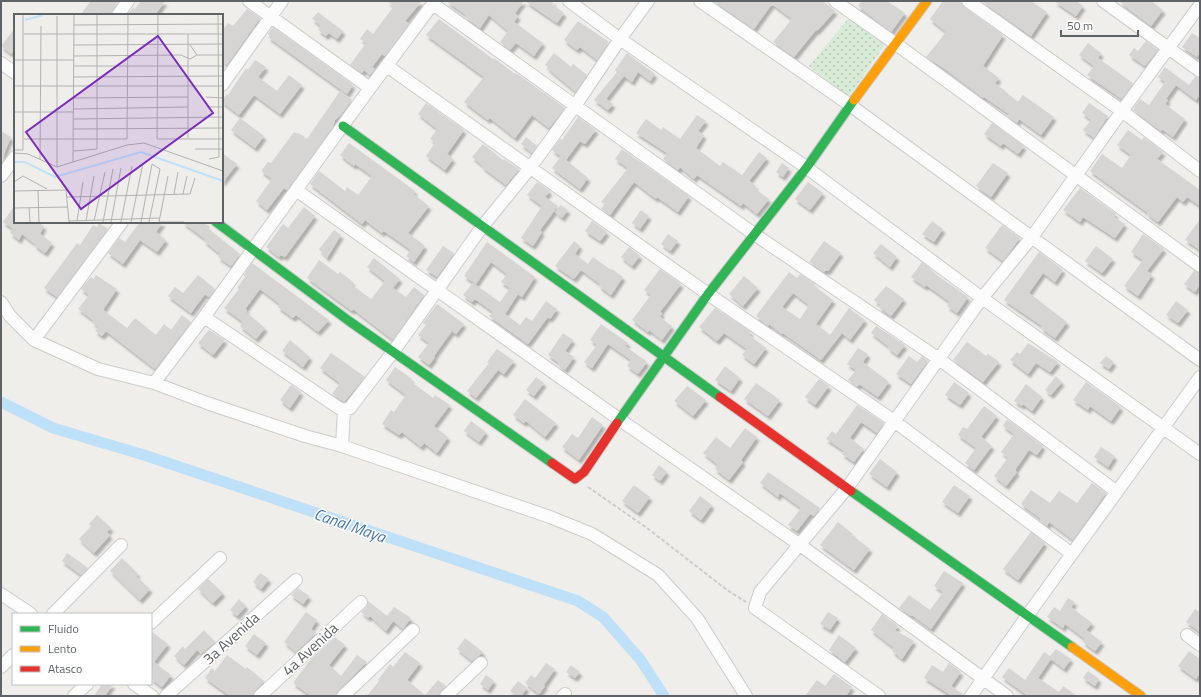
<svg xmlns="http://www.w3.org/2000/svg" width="1201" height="697" font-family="'Titillium Web',sans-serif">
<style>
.green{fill:url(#green-dots)}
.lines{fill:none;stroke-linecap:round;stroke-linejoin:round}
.canal{stroke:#bfe0f9;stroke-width:11}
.building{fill:#d6d5d3;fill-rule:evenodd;filter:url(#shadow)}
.street-casing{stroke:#cbcccc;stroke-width:14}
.fast-casing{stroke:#cacacb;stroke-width:11}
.slow-casing{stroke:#cacacb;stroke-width:11}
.jam-casing{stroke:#cacacb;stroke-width:11}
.path{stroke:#cacfcc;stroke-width:2;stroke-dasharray:4 2;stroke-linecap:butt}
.street{stroke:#fdfcfc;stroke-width:12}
.fast{stroke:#30b455;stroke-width:9}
.slow{stroke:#ff9f0a;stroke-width:9}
.jam{stroke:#e5322d;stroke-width:9}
.labels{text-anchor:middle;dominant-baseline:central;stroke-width:3;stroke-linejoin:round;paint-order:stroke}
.street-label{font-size:15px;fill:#5f6368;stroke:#fff}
.water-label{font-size:16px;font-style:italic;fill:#4174aa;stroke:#fff}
.inset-river{fill:none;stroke:#bfe0f9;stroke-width:2}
.inset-road{fill:none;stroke:#b1b2b2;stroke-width:1}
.view{fill:#7b2cbf;fill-opacity:0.15;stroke:#7b2cbf;stroke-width:2}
.inset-edge{fill:none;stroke:#5f6368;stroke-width:2}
</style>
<defs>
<pattern id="green-dots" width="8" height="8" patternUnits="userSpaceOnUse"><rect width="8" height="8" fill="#d8ebd6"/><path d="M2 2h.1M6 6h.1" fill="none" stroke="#b2c2b1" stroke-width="1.8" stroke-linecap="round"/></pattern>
<filter id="shadow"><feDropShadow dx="2.5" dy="4" stdDeviation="1" flood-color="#0004"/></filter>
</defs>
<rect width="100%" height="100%" fill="#efeeea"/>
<path class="green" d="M849,18l37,25 -38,55 -39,-32z"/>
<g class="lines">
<path class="canal" d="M1,402l52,26 91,27 434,146 25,16 37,42 24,37"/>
</g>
<path class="building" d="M91,1h28l-7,10 -1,4h-31z
M141,1h24l-10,14h-28l6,-7 2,1z
M387,1h35l-17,20 4,3 -24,32 -3,-2 -10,13 3,2 -5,6 -6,-5 -2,3 -12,-8 16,-22 -6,-4 7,-10 6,5 21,-28z
M446,1h78l-9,12 3,3 -4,6 29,21 -9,13 -18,-13 -6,7 -10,-8 8,-11 -19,-16 -9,13 -15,-11 1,-2z
M525,1h29l-2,3 12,9 -7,10z
M713,1h110l12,10 -18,20 -1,-1 -22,27 -21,-15 19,-23 -20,-15 -18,25z
M862,1h25l18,12 -14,19 -33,-26z
M943,1h18l3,6 39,28 -20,31 16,12 -4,5 23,19 5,-7 31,22 -13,18 -22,-16 -2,4 -10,-7 2,-2 -25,-17 -1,1 -35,-27 -22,-14 20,-25 -16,-13z
M981,1h50l16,11 -16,24z
M1054,1h23l6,5 -7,10z
M1119,1h32l12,9 -12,16z
M247,9l13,9 -33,47 -5,-4v-31l6,-7 5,3z
M318,12l25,19 -6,8 -8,-6 -3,3 -8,-6 3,-4 -9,-7z
M439,19l54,40 1,-1 21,16 1,-1 49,35 -16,20 -17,-13 -17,23 -25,-20 -2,2 -24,-18 20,-25 -58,-42z
M578,21l31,21 -12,18 -17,-13 -3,3 -13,-10z
M273,27l80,58 -6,9 -79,-57 2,-2 -2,-1z
M15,28v21l-4,5 -10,-8z
M1192,33l8,5v14l-3,5 -15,-10z
M1146,41l12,9 -13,16 -16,-11 5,-7 4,3z
M1088,43l13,10 -3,5 35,25 -11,16 -35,-24 7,-9 -15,-11z
M554,53l17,14 2,-3 14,11 -11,17 -29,-24 1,-1 -3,-2z
M627,53l28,21 -5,7 -12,-9 -6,10 -8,-6 -18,23 7,5 -5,6 -14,-10 23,-28 -2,-2z
M255,60l11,7 -8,10 19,14 12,-16 13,10 -22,29 -26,-19 -15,20 -17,-13v-2l5,-6 1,1 18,-27 2,2z
M1165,67l24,18 6,-8 5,1v16l-4,6 -20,-15 -10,14 2,1 -3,4 20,15 -12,18 -11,-8 -1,2 -28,-21 2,-2 -1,-1 6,-8 9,6 16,-23 -7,-5z
M340,91l12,9 -12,16 -5,4 -2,7 -46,63 -3,-2 -17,22 -11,-9 16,-22 -11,-8 7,-9 3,1 23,-31 4,2 1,-1 8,6z
M426,103l38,27 -17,24 6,5 -8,11 -19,-14 9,-13 -5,-4 7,-10 -19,-15z
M1089,103l19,13 -14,22 -11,-8 8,-10 -9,-7z
M697,115l9,6 -8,10 6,4 -8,13 24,18 3,-4 19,13 17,-23 8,6 -18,23 7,5 -2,2 15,11 -12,15 -14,-11 -2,3 -44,-31 -3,4 -14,-12 -2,3 -15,-11 4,-6 -31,-20 10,-14 15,11 2,-3 17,12z
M578,117l18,13 -11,14 -5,-3 -14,19 -14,-10 8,-11 2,1z
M240,118l24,18 -9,12 -24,-18z
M992,123l32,23 -6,8 -15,-11 -2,3 -17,-12z
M1128,130l14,10 2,-3 19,15 -6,7 43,31v16l-13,-9 -4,5 -6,-5 -19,25 -11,-8 1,-1 -58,-42 12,-17 20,14 9,-13 -14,-10z
M1,131l10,6 -10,24z
M526,137l11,9 -5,7 -11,-9z
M349,143l66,48 -2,3 16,12 -21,27 17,13 -11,16 -8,-6 5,-6 -27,-19 -2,2 -17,-13 -3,4 -52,-40 9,-13 26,20 2,-4 11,8 14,-19 -17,-12 -1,2 -14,-11z
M483,144l20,16 1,-1 15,10 -13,16 -24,-18 1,-1 -11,-9z
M622,149l67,47 -11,16 -21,-15 -1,2 -22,-17 -24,33 -9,-6 4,-5 -4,-2 27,-34 -13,-9z
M222,153l15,11 -15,19z
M561,156l27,22 -8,11 -28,-21z
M782,163l7,5 -6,9 -7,-5z
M993,163l15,10 -17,24 -15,-11z
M537,182l13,9 -5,6 13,9 -18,24 2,2 -9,14 -12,-8 21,-32 -15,-11z
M808,182l15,11 -13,17 -15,-11z
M1080,188l36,26 -2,3 11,7 -10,14 -32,-21 -3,5 -17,-12z
M15,205v17h23l6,4 -4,8 12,9 -7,10 -11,-8 1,-1 -13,-10 -3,6 -9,-7 3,-4 -10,-7z
M561,205l7,5 -6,8 -7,-6z
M304,207l11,9 -30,41 -4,-2 -2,2 -13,-10 17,-23 5,4z
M641,210l8,6 -9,13 -8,-6z
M1200,219v31l-15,-10z
M592,221l15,11 -7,9 -15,-10z
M932,221l11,8 -9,13 -12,-8z
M140,222h23l-7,10 10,8 -9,12 -17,-12 -17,24 -15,-11 11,-15 6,4z
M182,222h24v4l4,4 30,24 -9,12 -13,-9 2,-3 -16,-13 1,-2z
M99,223l9,6 -51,68 -13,-9 33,-45 3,2 13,-20 4,2z
M1002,225l18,13 -17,23 -18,-13z
M334,230l7,5 -14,23 -8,-9z
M668,234l10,7 -8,10 -9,-7z
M1143,234l21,15 -17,22 5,4 -14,21 -14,-10 19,-26 -12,-8z
M574,241l6,5 -5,8 13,10 5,-7 18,13 1,-1 11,8 -12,18 -12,-9 1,-2 -19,-14 -7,9 -19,-13z
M824,241l17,12 -13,18 -2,-1 -2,2 -15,-10z
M487,242l48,35 -13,20 -4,-3 -13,20 15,11 6,-8 6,4 14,-20 11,8 -7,10 -2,-2 -20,27 -39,-28 4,-4 -18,-13 -3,3 -9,-7 10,-12 27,19 10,-14 -9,-6 6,-8 -16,-12 -15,22 -12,-8z
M881,244l16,13 -7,10 -17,-14z
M443,246l11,7 -17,24 -11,-7z
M1096,246l17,13 -11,14 -17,-12z
M629,247l11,9 -8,10 -11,-9z
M1039,252l24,18 -8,12 -12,-9 -14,20 38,29 -12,16 -14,-10 1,-2 -38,-26z
M374,258l26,21 -7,9 13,9 8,-10 10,8 -31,45 -40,-31 -1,2 -45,-33 12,-18 19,14 2,-2 13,10 -2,2 20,15 14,-18 -18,-14z
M922,262l13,11v1l33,23 -11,16 -10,-7 3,-4 -24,-17 -1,2 -14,-10z
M252,263l77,57 -11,12 -22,-17 -3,3 -15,-11 2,-3 -20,-15 -15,20 2,1 -1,2 19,16 -9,11 -16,-13 3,-4 -19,-14 15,-19 -2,-1 8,-11 -1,-2z
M660,269l21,15 -21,28 2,1 -2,4 12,9 -10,14 -13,-10 -1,2 -16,-12 19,-25 -7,-5z
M1194,271l6,2v11l-5,8 -11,-8z
M789,272l8,6 3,-4 15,10 -1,2 19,14 -17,24 14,11 19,-27 16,12 -15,20 -8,-7 -21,27 -38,-27 -1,1 -13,-10 -1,2 -12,-10zM793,293l16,12 -9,14 -18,-12z
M96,275l21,14 -14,21 24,18 8,-10 21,17 8,-11 7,6 11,-15 9,7 -36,47 -49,-38 -4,5 -7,-5 3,-4 -6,-5 2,-1 -16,-12 11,-14 -8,-6 10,-12 2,2z
M198,275l17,14 -6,8 -4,-3 -14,19 -23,-17 7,-9 8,6z
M744,276l14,12 -15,18 -14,-12z
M886,286l18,13 -13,17 -12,-9 1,-2 -6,-5z
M1176,301l12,9 -10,13 -12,-8z
M437,304l27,20 -8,10 -4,-3 -18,25 1,1 -6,8 -11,-8 11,-14 -11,-8 8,-10 -3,-2z
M715,308l36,24 -2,3 17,13 -12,16 -12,-9 5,-6 -23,-16 -7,8 -18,-14z
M601,324l27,19 -3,3 22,16 -9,12 -11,-8 4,-6 -23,-16 -16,24 -8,-6 13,-17 -7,-5z
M876,326l29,19 -8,10 -9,-7 1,-1 -18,-14z
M209,330l16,10 -12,15 -15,-12z
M563,333l10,7 -8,11 9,6 -9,13 -7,-6 1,-1 -11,-8z
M290,340l20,17 -7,10 -21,-16z
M967,342l19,14 2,-2 11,8 -16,20 -30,-22z
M1028,343l30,19 -8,10 -14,-9 -8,11 -18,-14 7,-8 3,2z
M858,348l10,6 -5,8 26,20 -11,15 -19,-13 -2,3 -9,-7 8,-10 -9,-6z
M497,349l17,12 -10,13 -6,-4 -22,28 -9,-7 22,-28 -2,-1z
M331,353l34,24 -21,25 -12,-8 8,-11 -20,-15z
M909,356l8,6 5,-6 6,5 -17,23 -15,-10z
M1106,356l8,6 -5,7 -9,-6z
M725,366l15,12 -9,13 -16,-11z
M395,367l17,12 -2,2 23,17 2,-3 15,10 -16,21 14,11 -11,16 -13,-10 -3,4 -19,-15 -3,3 -17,-11 9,-14 3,2 12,-17 -20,-15z
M1056,376l6,6 -11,13 -6,-5z
M536,377l8,6 -10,13 -8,-6z
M819,379l10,7 -14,19 -10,-8z
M954,382l15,11 -9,12 -15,-10z
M1086,382l35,25 -10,14 -21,-15 -2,4 -15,-10z
M756,383l24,17 -12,16 -24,-17z
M1026,384l16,13 -10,14 -9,-7 -1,2 -8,-5z
M291,385l10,7 -11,16 -10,-8z
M687,386l19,14 -13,16 -19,-15z
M525,399l31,24 -11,14 -19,-16 -2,2 -11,-8z
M857,405l27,18 -7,10 -16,-11 -11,16 14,11 -10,13 -12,-8 2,-3 -18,-12 6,-8 4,3z
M984,406l13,10 -16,21 11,9 -18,24 -9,-7 11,-15 -18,-13 5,-8 4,2z
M592,417l11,8 -24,35 -17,-13 10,-13 6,4z
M1007,419l36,27 -6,9 -8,-5 -14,20 2,2 -11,14 -12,-10 14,-18 -7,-6 13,-18 -11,-8z
M471,421l15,11 -7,10 -15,-11z
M745,428l12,9 -16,23 2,2 -14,18 -14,-11 3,-4 -15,-12 13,-16 14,11z
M1101,447l14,9 -7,11 -14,-10z
M880,459l17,13 -10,15 -18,-13z
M659,465l8,7 -7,9 -8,-6z
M768,472l52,36 -6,8 -4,-2 -13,17 -9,-6 13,-17 -21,-15 -2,4 -18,-14z
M1092,483l14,10 -33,47 -24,-18 -2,4 -7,-6 1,-1 -20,-15 10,-14 19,13 9,-12 18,12z
M634,485l16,12 -12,16 -16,-12z
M954,485l16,11 -12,17 -16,-11z
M700,496l12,9 -11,15 -12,-9z
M97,515l14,13 -4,4 3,3 -16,18 -15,-14 12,-13 -2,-2z
M838,522l15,12 -1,1 18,14 -16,21 -34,-25z
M1031,532l14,11 -27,37 -15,-11z
M67,553l21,15 -7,7 -19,-14z
M122,558l16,16 -2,2 14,13 -10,11 -30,-29z
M944,571l19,12 -32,46 -19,-14 -1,1 -12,-8 10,-13 21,15 13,-18 -9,-6z
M260,573l9,6 -8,10 -8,-7z
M208,579l15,14 -10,10 -15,-14z
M298,588l11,8 -6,8 -12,-9z
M1068,598l7,4 -4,5 21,16 -6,7 16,12 -7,9 -12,-9 2,-3 -20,-15 -2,4 -16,-11 7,-10 6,4z
M239,599l7,7 -9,10 -7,-6z
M368,601l19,15 7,-9 17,11 -8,11 -10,-8 -7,10 -16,-15 -2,2 -7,-6 5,-5z
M1195,609l5,3v20l-14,-10z
M306,612l11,8 -6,9 5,4 -20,19 -12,-10z
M828,612l10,6 -8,12 -10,-6z
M882,614l16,12 -3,4 19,11 -12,18 -10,-8 2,-3 -23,-18z
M204,630l11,12 -14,12 -4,-4 -13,15 -10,-9 9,-10 2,3z
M151,631l17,13 -14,18 17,13 -9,12 -11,-8z
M254,634l12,9 -9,12 -12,-9z
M839,635l17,13 -11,14 -16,-12z
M335,637l10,8 -16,20 12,11 16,-21 10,7 -29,29 -2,5h-25l-18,-13 18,-24z
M465,638l18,14 -11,9 -15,-12z
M1056,649l15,10 -7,10 -13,-10 -13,19 21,14 4,-6 14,10h-49l-26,-19 7,-9 16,12 19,-28 6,4z
M1189,651l11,8v14l-4,6 -18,-13z
M405,652l15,11 -13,17 18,15 13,-15 8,6 -5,5 -2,5h-72l12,-15 -1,-1 12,-16 3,3z
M227,655l19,14 1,-2 17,14 -9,10 -3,5h-22l-25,-18 7,-10 3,3z
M546,663l9,6 -11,16 1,1 -6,8 -14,-11 6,-8 4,3z
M949,663l12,9 -10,14 13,9v1h-12l-28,-18 8,-13 11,7z
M571,665l9,7 -5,6 -9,-6z
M1088,671l11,8 -4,7 -12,-8z
M834,674l18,13 -6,9h-41l12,-16 8,6z
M486,675l8,6 -6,9 -8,-6z
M518,681l9,7 -6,8h-5l-6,-5z
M102,684h11l-8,12h-11z"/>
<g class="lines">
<defs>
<path id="street" d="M249,1l121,87
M569,1l51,38 183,126 179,133 218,156
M700,1l150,104 350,255
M835,1l61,43 304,222
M968,1l154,110 78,60
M1103,1l97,70
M433,4l321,230 185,125 178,133
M118,15l10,-14
M1,63l14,10
M387,66l321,228 186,127 178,133
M222,85l60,-84
M1,176l14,-19
M296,190l323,229 181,126 207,151
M1,302l9,14 24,24 64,29 56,14 53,20 98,33 37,10 208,71 42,17 66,41 39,43 49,78
M204,317l135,91 5,2 6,-2 43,-56 89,-125 48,-59 45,-62 45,-67 28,-38
M34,340l88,-118
M154,383l50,-66 166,-229 65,-87
M342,446l2,-36
M1,594l30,20
M53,614l68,-69
M151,623l69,-65
M1187,635l13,10
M1,667l12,-12
M134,684l18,12
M74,696l13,-12
M166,696l130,-116
M260,696l101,-94
M343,696l70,-66
M446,696l35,-33
M563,696l2,-2
M879,696l-124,-88 5,-16 87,-104 135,-190 50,-61 90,-126 78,-106
M971,696l56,-80 173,-239"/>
<path id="fast" d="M343,126l377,271
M216,222l133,99 203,142
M617,423l91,-129 99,-127 47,-67
M851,491l221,156"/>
<path id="slow" d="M854,100l73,-99
M1072,647l69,49"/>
<path id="jam" d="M720,397l131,94
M552,463l23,16 9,-7 33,-49"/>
</defs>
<use href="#street" class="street-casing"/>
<use href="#fast" class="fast-casing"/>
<use href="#slow" class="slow-casing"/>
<use href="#jam" class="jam-casing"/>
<path class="path" d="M588,487l59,41 80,62 19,12"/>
<use href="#street" class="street"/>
<use href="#fast" class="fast"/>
<use href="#slow" class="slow"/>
<use href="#jam" class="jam"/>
</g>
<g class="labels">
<g class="street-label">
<text transform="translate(231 638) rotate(-42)">3a Avenida</text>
<text transform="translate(310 649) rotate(-43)">4a Avenida</text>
</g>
<g class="water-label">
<text transform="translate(350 525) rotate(19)">Canal Maya</text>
</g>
</g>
<g transform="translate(14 14)">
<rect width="209" height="209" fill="#efeeea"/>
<path class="inset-river" d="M11,6l18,-5M0,109v25M0,148h11l30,15 86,-25 82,29"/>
<path class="inset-road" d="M144,1l-1,124h66M60,11l149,-1M10,20h199M174,20v104M60,31l149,-1M176,31l7,10M60,42l107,-1 9,4 7,-4h26M0,46h60M60,52h149M60,63l149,-1M0,72h209M192,83l17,1M60,84l114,-1M193,93h16M60,95l114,-2M1,98h58M60,105l149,-2M60,115l149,-1M10,125h103l1,-124M181,135h28M0,136h9v-135M60,137l23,-2v-134M0,139l14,1 29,13 70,-22 17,-2 79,28M26,145l1,-133M195,145l10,-2 -1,-142M59,148l1,-147M43,153v-151M0,168l9,-6 24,13M24,176l1,32M0,177l52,-1 3,32M160,180l4,-22M169,180l4,-18M53,183l123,-3 5,-16M0,194l54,-1M15,194l1,14M55,207l91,-3M63,207l6,-39M72,207l8,-45M80,207l11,-49M89,208l10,-53M97,208l10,-54M107,208l11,-56M117,208l12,-59M127,208l11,-58 8,5 -11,53M145,208l9,-46M145,208h25"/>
<path class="view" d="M144,22l55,77 -132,96 -55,-77z"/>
<rect width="209" height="209" class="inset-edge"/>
</g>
<rect width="1201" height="697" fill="none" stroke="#5f6368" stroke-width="4"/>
<rect x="12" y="613" width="140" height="72" fill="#ffffff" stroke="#bfc1c3"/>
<rect x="20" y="626" width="20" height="6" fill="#30b455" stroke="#bfc1c3"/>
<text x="48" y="633" font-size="12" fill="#5f6368">Fluido</text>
<rect x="20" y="646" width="20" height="6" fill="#ff9f0a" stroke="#bfc1c3"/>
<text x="48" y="653" font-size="12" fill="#5f6368">Lento</text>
<rect x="20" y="666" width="20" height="6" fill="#e5322d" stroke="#bfc1c3"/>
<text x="48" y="673" font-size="12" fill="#5f6368">Atasco</text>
<path d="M1061 30v6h77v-6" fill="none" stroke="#5f6368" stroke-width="2"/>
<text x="1067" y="30" font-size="12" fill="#5f6368" stroke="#ffffff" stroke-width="3" paint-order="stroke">50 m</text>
</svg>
